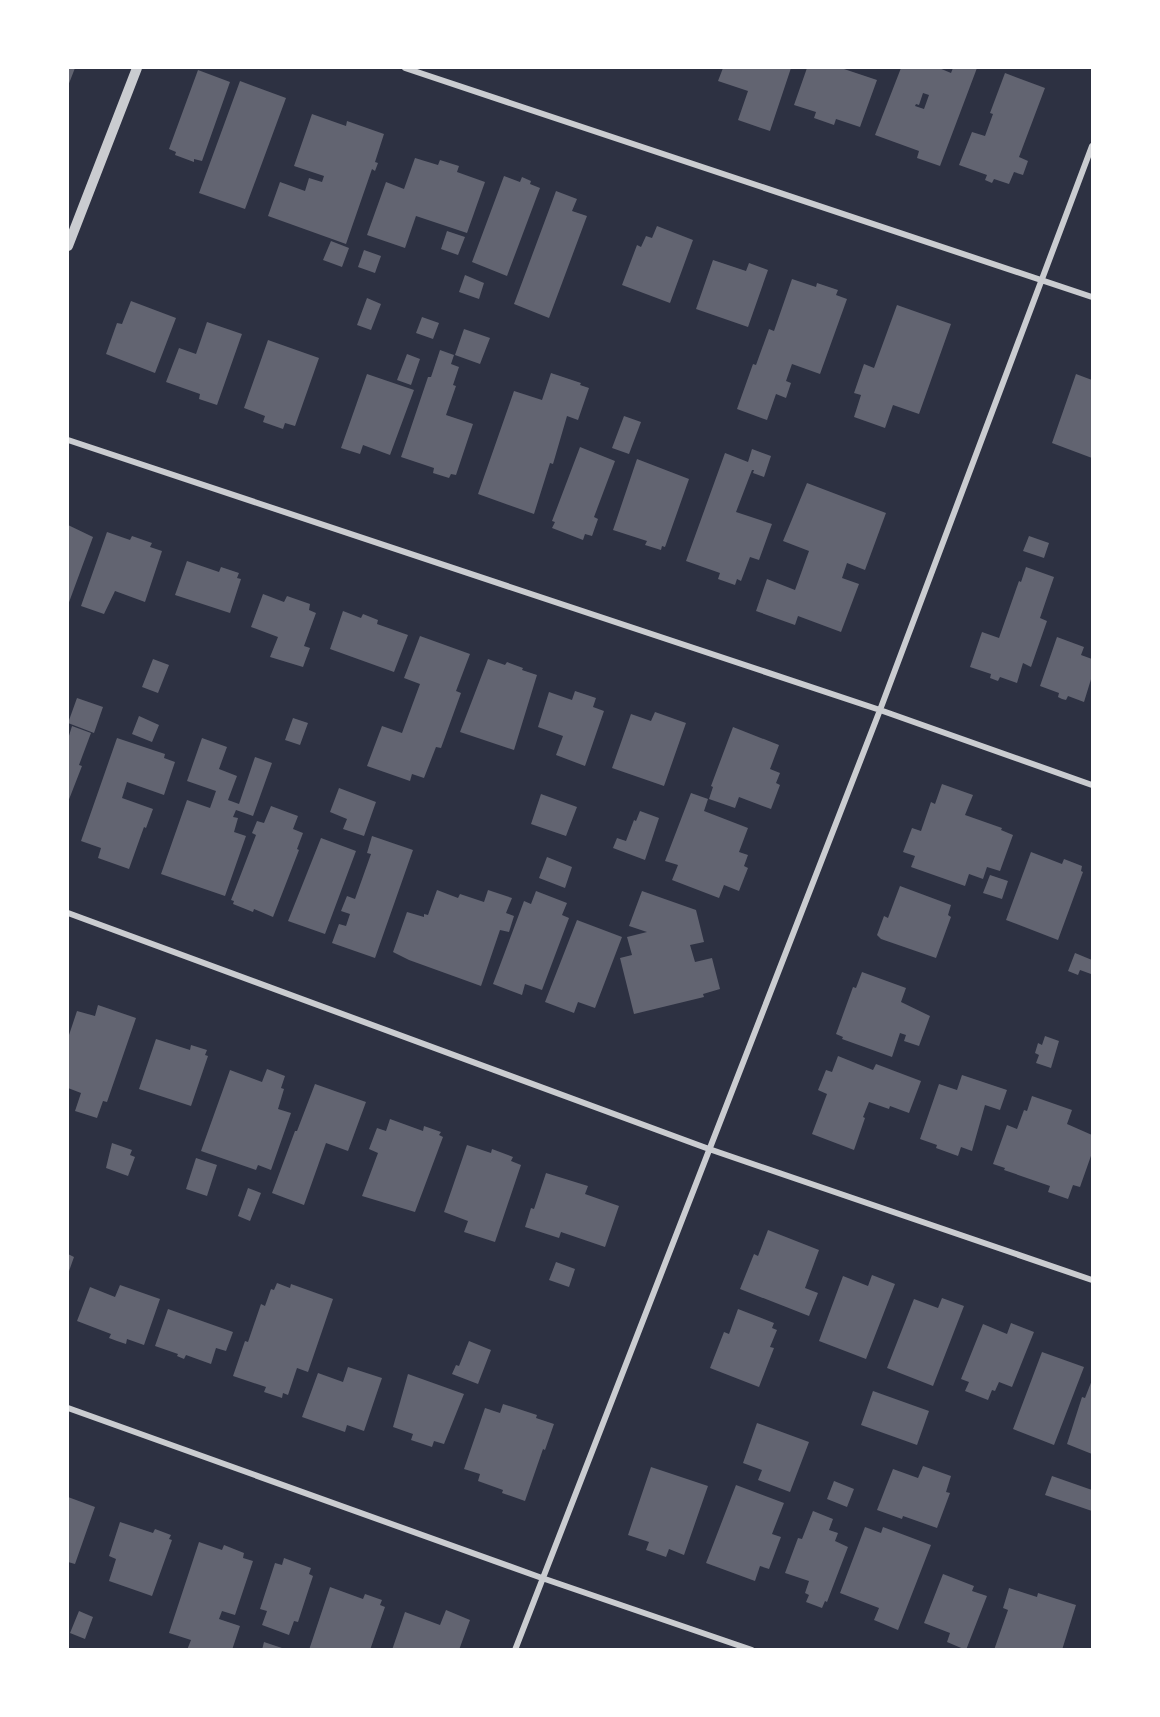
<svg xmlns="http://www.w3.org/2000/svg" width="1160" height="1717" font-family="Figtree,sans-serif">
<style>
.building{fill:#626471;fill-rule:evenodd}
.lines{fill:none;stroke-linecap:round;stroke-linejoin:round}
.minor{stroke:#caccd0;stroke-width:6}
.tertiary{stroke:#caccd0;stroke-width:10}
</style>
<rect width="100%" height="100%" fill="#2d3142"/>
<path class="building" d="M68,68h7l-7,18z
M723,68h68l-21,63 -32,-11 10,-29 -30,-10z
M807,68h34l36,12 -17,47 -24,-8 -2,6 -20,-7 2,-6 -22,-7z
M901,68h38l12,5 2,-5h24l-37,98 -23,-8 2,-7 -44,-16zM923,93l6,2 -5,14 -9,-3 1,-2 3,1z
M198,70l32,12 -28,79 -8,-2v3l-19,-7 1,-3 -7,-3z
M1005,73l40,15 -26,69 9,4 -5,14 -9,-3 -5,12 -15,-5 -2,4 -7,-3 2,-5 -28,-10 13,-33 13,4 8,-22 -3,-1z
M240,81l46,17 -41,111 -46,-16z
M312,114l34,12 1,-5 37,13 -9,28 3,1 -3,8 -3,-2 -26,75 -78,-28 12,-34 25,9 4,-13 13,4 2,-6 -30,-10z
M415,158l23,7 2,-5 19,6 -2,6 28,10 -18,51 -51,-17 -11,32 -38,-13 19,-53 18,7z
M504,176l16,6 2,-5 9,4 -1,3 10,4 -33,88 -35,-14z
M556,191l21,8 -5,12 15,5 -38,102 -35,-14z
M657,226l36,14 -23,63 -48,-18 15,-40 4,2 5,-11 6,2z
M447,231l18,6 -7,18 -17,-6z
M331,241l18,7 -7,19 -19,-7z
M364,250l17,6 -6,17 -17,-6z
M713,260l33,11 3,-8 19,7 -20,57 -52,-18z
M465,275l19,8 -5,16 -20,-7z
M792,279l24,8 1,-4 21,7 -2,5 11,4 -27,75 -28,-10 -6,17 5,2 -5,15 -10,-4 -9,26 -30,-11 16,-45 3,1 13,-36 5,2z
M367,298l14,6 -10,26 -14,-5z
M131,301l45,17 -21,55 -49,-19 11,-31 5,1z
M897,305l54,19 -32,90 -26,-9 -8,23 -31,-11 7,-22 -7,-2 10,-29 10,4z
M422,317l17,6 -6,16 -17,-6z
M207,322l35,12 -25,71 -18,-6 1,-5 -34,-12 13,-34 17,6z
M464,329l26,9 -10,26 -25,-9z
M268,340l51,18 -24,68 -10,-3 -2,6 -20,-7 2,-6 -21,-8z
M440,350l14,5 -3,9 8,3 -6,18 3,1 -10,29 27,9 -17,51 -5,-1 -2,4 -16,-5 1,-5 -33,-11 27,-80h3z
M407,354l13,5 -9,26 -14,-5z
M551,373l30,10 -1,2 9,3 -11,32 -11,-4 -14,48 -3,-1 -16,51 -56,-20 36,-103 28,9z
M367,374l47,16 -24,65 -27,-10 -3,9 -19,-6z
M1076,374l16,6v78l-40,-15z
M624,416l17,6 -12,32 -17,-6z
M580,447l35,14 -21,56 4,2 -6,17 -7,-2 -2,6 -31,-12 3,-6 -3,-1z
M752,449l19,7 -7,21 -11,-4 1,-3h-2l-16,42 36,12 -13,36 -9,-3 -9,24 -4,-2 -2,6 -17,-6 2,-6 -34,-12 39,-108 23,9z
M637,459l52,20 -24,68 -3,-1 -1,4 -16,-5 2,-4 -34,-11z
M807,483l79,30 -21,57 -18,-7 -5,15 17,6 -18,48 -43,-16 -3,9 -39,-14 11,-32 28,11 14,-39 -26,-10z
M68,525l25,12 -25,68z
M107,532l23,8 2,-4 20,7 -2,4 12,4 -17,51 -30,-11 -11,23 -23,-8z
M1029,536l20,7 -5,15 -21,-7z
M187,561l32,11 2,-5 18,6 -2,5 4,1 -11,34 -55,-18z
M1026,567l28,10 -14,41 7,3 -16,46 -8,-4 -6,20 -17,-6 -2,4 -8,-3 1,-4 -21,-7 12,-35 17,6 20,-57 2,1z
M263,594l21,8 3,-6 23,8 -1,6 7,3 -12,33 6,2 -7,19 -33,-10 8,-20 -27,-10z
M343,611l18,7 2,-4 15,6 -1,4 31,11 -14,37 -64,-23z
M420,636l50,18 -14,37 5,2 -20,55 -5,-1 -12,31 -12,-4 -2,7 -43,-15 15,-40 20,7 18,-49 -16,-6z
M1057,637l27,10 -3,8 11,4v17l-8,26 -16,-6 -2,4 -4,-1 -4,-2 1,-4 -19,-7z
M153,659l16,6 -11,28 -16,-6z
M488,659l17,6 2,-3 16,6 -1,2 15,5 -23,75 -54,-18z
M575,691l21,7 -3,9 11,4 -19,55 -29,-11 7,-19 -25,-9 11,-35 23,8z
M77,698l26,9 -9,26 -26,-10z
M655,712l31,11 -22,63 -52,-18 19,-54 20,7z
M139,716l20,9 -7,17 -20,-8z
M293,718l15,5 -8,22 -15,-5z
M72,726l19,7 -12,32 3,1 -14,36v-63z
M733,727l46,18 -9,24 10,4 -4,10 4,2 -9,24 -32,-12 -4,11 -26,-9 4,-12 -2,-1z
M117,738l48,16 -1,4 11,4 -11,33 -37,-13 -5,16 31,11 -7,19 -2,-1 -15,42 -31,-11 3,-10 -20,-7z
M202,738l25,9 -8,22 18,7 -9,24 11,4 16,-47 17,6 -19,53 -17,-6 -3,7 5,1 -4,14 12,4 -21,60 -64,-22 26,-74 23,8 6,-17 -29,-10z
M942,784l31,11 -8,20 37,13 -1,2 12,5 -13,36 -13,-4 -4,12 -14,-5 -4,12 -54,-19 4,-11 -12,-4 9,-24 9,3 10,-29 4,2z
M339,788l37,14 -12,34 -21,-7 4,-10 -17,-7z
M691,793l17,6 -4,12 44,17 -9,24 9,3 -4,11 4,2 -9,23 -15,-6 -5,13 -47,-18 6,-15 -13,-4z
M541,794l36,13 -11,29 -35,-12z
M271,806l27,10 -5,13 10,4 -6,16 2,1 -26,67 -19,-8 -1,3 -20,-8 1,-3 -3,-1 25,-65 -4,-2 5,-12 7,2z
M640,811l19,7 -14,42 -32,-12 4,-10 9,3 8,-21 2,1z
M372,836l41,14 -38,108 -43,-15 7,-19 7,2 4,-12 -9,-3 6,-15 8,3 16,-45 -4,-1z
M321,838l35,13 -31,83 -37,-13z
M1031,852l31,12 2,-5 18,7 -1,5 2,1 -25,68 -52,-20z
M547,857l25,10 -7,21 -26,-10z
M990,875l18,6 -6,18 -19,-6z
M900,886l51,19 -3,10 3,2 -15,41 -55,-19 -4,-4 7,-19 4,2z
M437,890l21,8 2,-4 24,8 4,-12 24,8 -6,15 8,3 -5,16 -9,-2 -19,56 -72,-26 -16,-8 14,-40 17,5v-3l4,1z
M536,891l31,12 -5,12 7,3 -27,72 -17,-6 -3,11 -29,-11 31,-83 7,3z
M642,891l54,19 8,32 -14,3 5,17 17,-4 8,31 -17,5 1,3 -70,17 -14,-56 12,-3 -5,-18 20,-5 -18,-6z
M577,920l45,17 -27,71 -17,-6 -4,11 -29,-11z
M1075,953l17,7 -1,14 -11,-4 -2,5 -10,-4z
M862,972l44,16 -5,14 29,14 -11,30 -15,-5 2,-6 -6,-2 -8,24 -50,-18 1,-2 -7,-3 17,-47 3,1z
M98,1005l38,13 -29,84 -4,-1 -6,17 -22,-7 6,-18 -13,-5v-50l9,-27 18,5z
M1045,1036l14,5 -8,27 -15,-5 3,-8 -4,-2 3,-10 4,2z
M156,1039l34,11 1,-5 16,5 -2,5 3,1 -17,50 -52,-17z
M838,1056l35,14 3,-6 45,17 -12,32 -19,-7 -1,3 -20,-7 -6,15 2,1 -11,32 -42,-16 15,-40 -9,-4 8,-20 6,2z
M267,1069l18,7 -4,12 3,1 -6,20 13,4 -20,57 -13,-5 -2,5 -55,-19 29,-81 32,12z
M962,1075l45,15 -7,20 -15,-5 -13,46 -11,-4 -3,9 -22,-8 1,-3 -17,-6 19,-55 18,6z
M315,1084l51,18 -18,49 -22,-8 -22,62 -32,-12 23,-62h2z
M1032,1096l40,14 -5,14 25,11v18l-12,34 -7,-2 -5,14 -20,-7 2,-6 -46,-16 1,-2 -12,-4 14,-39 10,4 7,-19 3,1z
M390,1119l33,12 1,-5 17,6 -2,3 4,2 -28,75 -53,-16 16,-43 -9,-4 8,-21 9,3z
M112,1143l20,7 -2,5 5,2 -7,19 -22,-8z
M467,1145l24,8 1,-4 21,8 -2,4 10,4 -26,77 -31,-10 4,-11 -24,-9z
M196,1158l21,7 -10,31 -21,-7z
M546,1173l42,13 -3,8 34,12 -14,41 -44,-15 -2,6 -34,-11 6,-19 3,1z
M248,1188l13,5 -11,28 -12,-5z
M768,1230l51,20 -14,38 13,5 -9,23 -69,-27 14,-35 4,2z
M68,1254l6,3 -6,17z
M556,1262l19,7 -6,18 -20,-7z
M872,1275l23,9 -29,75 -47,-18 24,-65 25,10z
M277,1283l13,5 1,-4 42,15 -25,73 -11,-4 -9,27 -5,-2 -1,5 -18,-6 2,-5 -33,-11 12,-35 3,1 13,-38 4,2 6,-17 3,1z
M120,1285l40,14 -16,46 -17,-6 -1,5 -9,-3 -8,-3 2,-4 -34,-13 13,-34 25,10z
M942,1298l22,8 -31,80 -46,-18 27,-69 24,9z
M168,1309l65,23 -7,19 -10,-3 -5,16 -25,-9 -2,4 -7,-3 1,-2 -23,-8z
M738,1309l36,14 -2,5 5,2 -7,17 4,1 -15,39 -49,-19 14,-36 5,2z
M1011,1323l23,9 -22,55 -13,-5 -4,9 -3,-1 -4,10 -23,-9 4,-9 -8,-3 22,-55 24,10z
M469,1341l22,9 -13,34 -26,-10 4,-9 3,1z
M1042,1352l42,15 -30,78 -41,-16z
M348,1367l34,11 -18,53 -17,-6 -2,7 -43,-15 16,-44 25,9z
M408,1374l56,20 -20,50 -10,-3 -2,6 -21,-7 2,-6 -20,-7z
M1092,1380v74l-25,-10 15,-47 3,1z
M873,1391l56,20 -12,34 -56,-20z
M503,1404l34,11 -1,3 18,6 -9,26 -2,-1 -18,52 -23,-8 1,-3 -25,-9 2,-7 -16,-5 21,-61 15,5z
M757,1423l52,19 -19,50 -32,-12 4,-10 -19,-7z
M923,1466l28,10 -5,16 4,1 -13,35 -34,-12 -1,3 -25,-9 16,-41 25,9z
M651,1467l57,19 -24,69 -15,-6 -3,8 -20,-7 3,-8 -21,-7z
M1052,1476l40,14v21l-47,-16z
M834,1481l20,8 -7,18 -20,-8z
M736,1485l48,18 -12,31 9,3 -12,32 -9,-3 -5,15 -49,-18z
M68,1497l27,10 -20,57 -7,-2z
M813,1511l20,8 -4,11 9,3 -3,8 13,6 -21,55 -2,-1 -3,7 -16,-6 3,-7 -4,-2 4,-12 -24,-8 13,-35 4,1z
M120,1522l33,11 2,-4 16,6 -2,4 3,1 -20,56 -43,-15 7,-22 -7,-3z
M865,1527l16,6 2,-6 48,18 -33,85 -24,-10 5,-12 -39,-15z
M199,1542l23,8 2,-5 20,8 -1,5 10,3 -18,54 -13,-4 -3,8 21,7 -8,24h-45l4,-10 -22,-7z
M284,1558l27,10 -2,6 4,2 -15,46 -4,-1 -5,14 -27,-10 5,-14 -7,-2 15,-46 7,2z
M943,1574l31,12 -2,5 15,5 -21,54 -19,-8 3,-9 -26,-10z
M330,1587l33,12 2,-5 17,6 -2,5 5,2 -15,43h-61z
M1009,1588l28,9 1,-4 38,12 -14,45h-68l14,-40 -5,-2z
M446,1610l24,10 -11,30h-67l13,-38 35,13z
M79,1611l14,6 -8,22 -15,-6z
M264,1642l21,7v1h-23z"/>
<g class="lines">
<path class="minor" d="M405,68l687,229
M68,440l812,270 212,75
M68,913l641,236 383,131
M68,1408l474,170 210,72
M515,1650l365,-940 212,-564"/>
<path class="tertiary" d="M68,246l69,-178"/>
</g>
<rect width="1160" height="1717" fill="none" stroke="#ffffff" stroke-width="138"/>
</svg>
